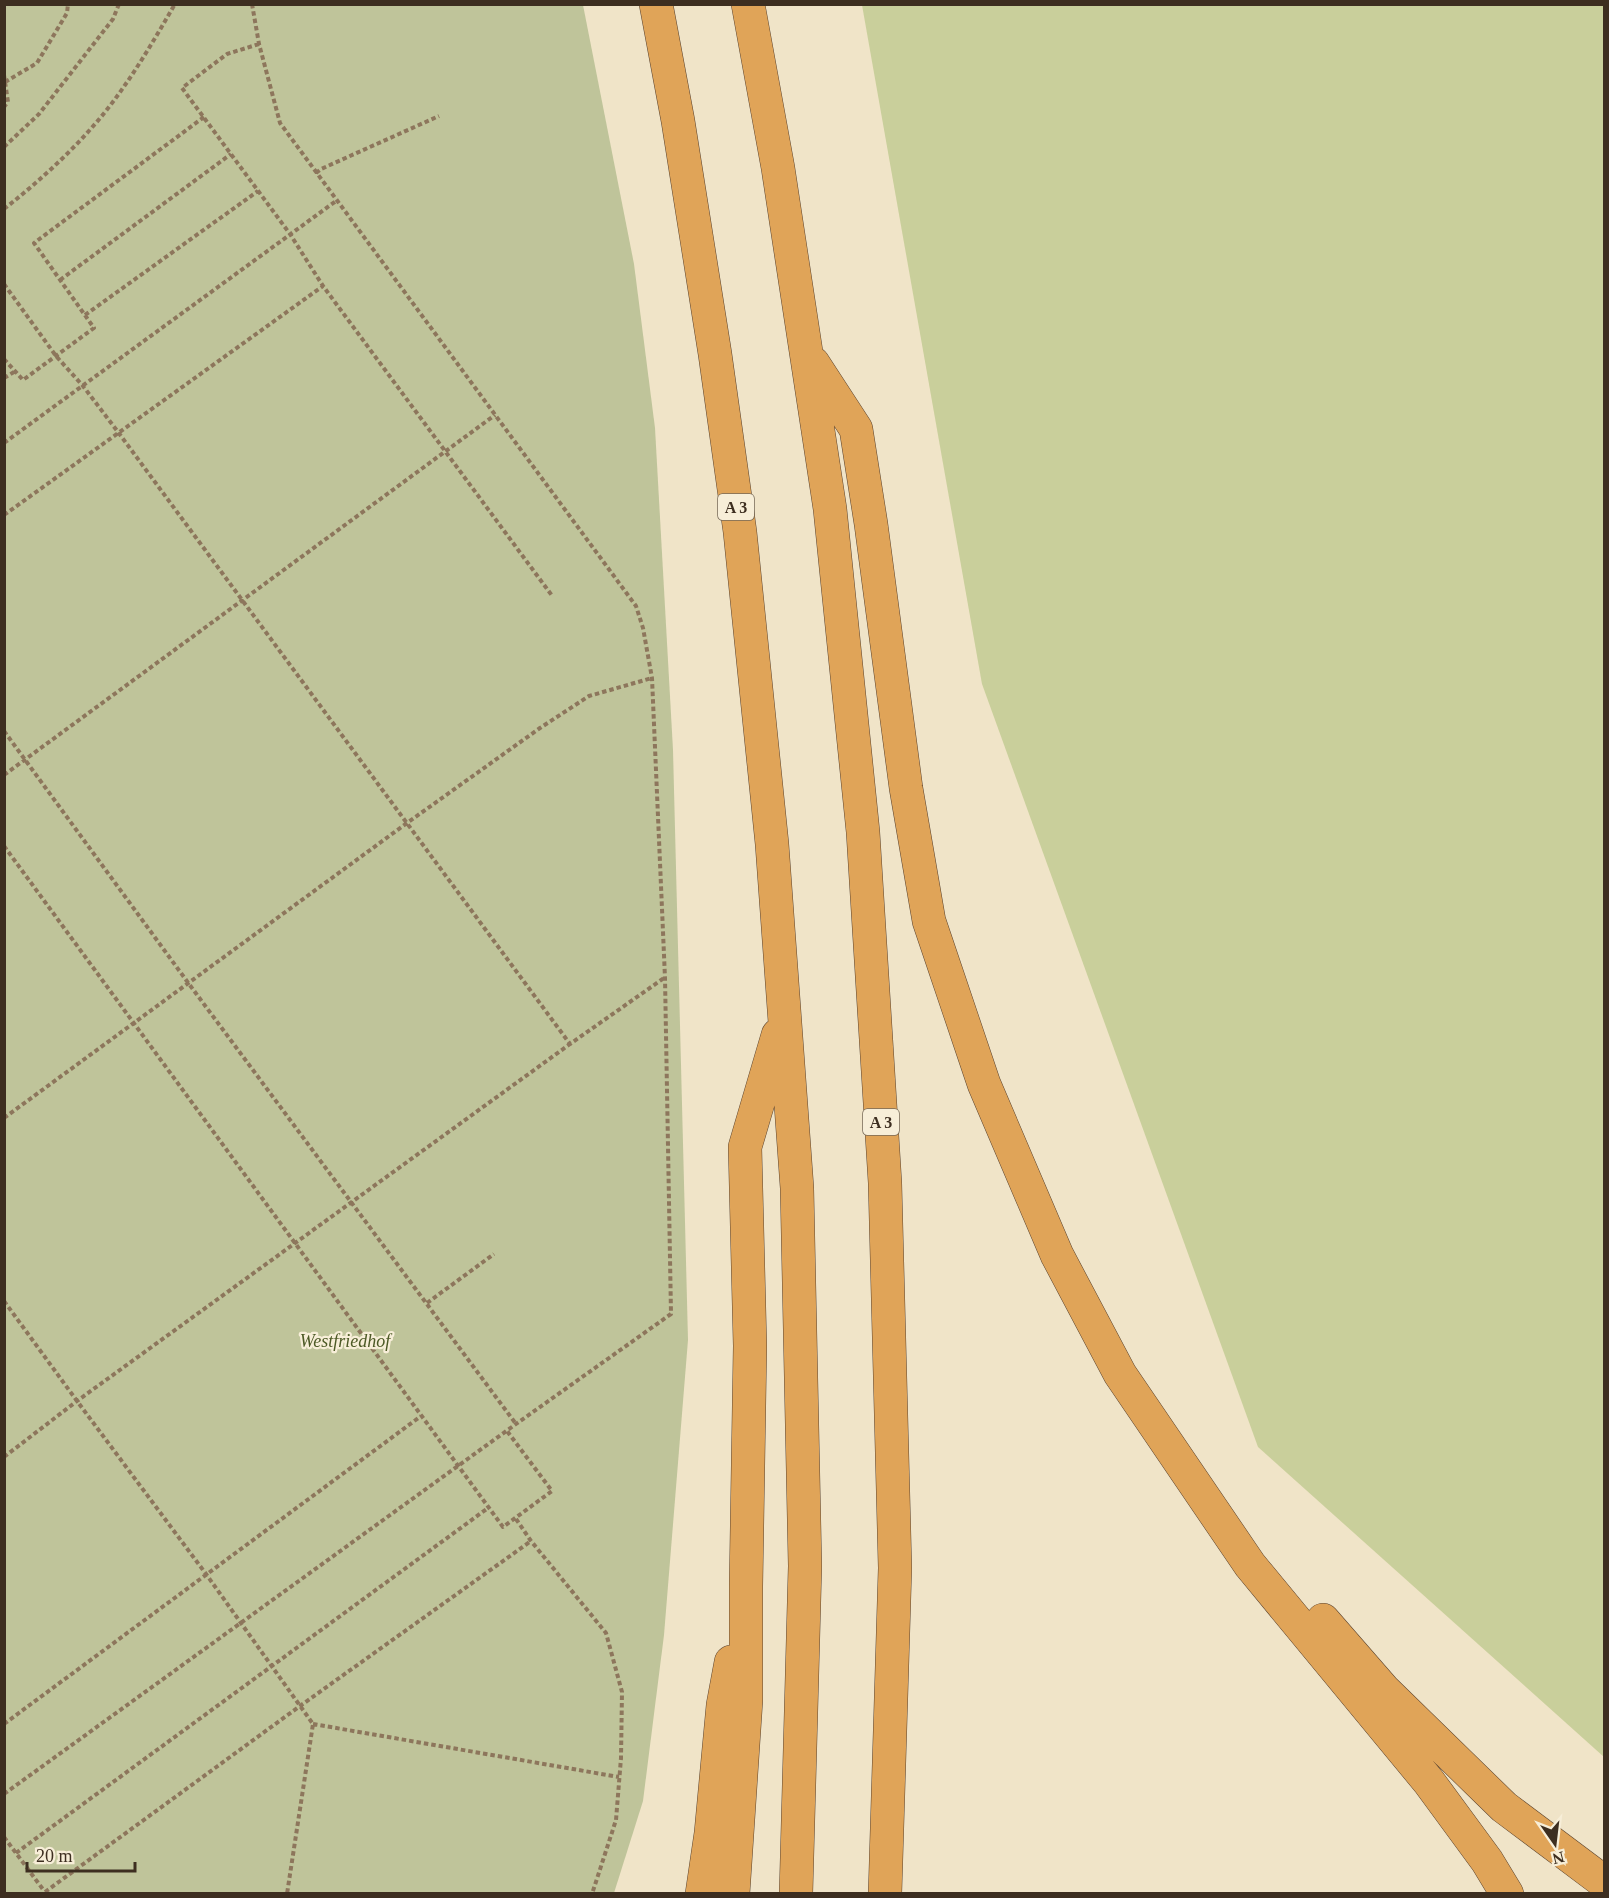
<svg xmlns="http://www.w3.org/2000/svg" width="1609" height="1898" font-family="'Times New Roman',serif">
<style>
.green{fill:#c9cf9b}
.cemetery{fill:#bfc49a}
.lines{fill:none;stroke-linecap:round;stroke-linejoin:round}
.highway-casing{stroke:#5b4430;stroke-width:34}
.path{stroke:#8d765c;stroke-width:4;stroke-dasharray:4.5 3;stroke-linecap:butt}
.highway{stroke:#e0a458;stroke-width:33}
.labels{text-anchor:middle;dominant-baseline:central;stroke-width:4.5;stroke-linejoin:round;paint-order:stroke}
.shield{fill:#f7eed8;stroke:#756857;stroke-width:1.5}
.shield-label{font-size:16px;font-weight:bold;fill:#3d2e20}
.park-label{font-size:18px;font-style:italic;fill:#4d5a26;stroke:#f7eed8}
</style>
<rect width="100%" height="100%" fill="#f0e4c8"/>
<path class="green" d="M862,5h742v1752l-346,-310 -276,-763z"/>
<path class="cemetery" d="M5,4l578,1 51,259 21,164 18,322 15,590 -24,295 -21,166 -29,92h-609z"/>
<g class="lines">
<defs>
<path id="highway" d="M656,4l22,117 37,233 25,178 32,312 25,344 8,378 -9,328
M748,4l30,164 52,341 33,323 22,351 10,385 -10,326
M813,363l43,66 15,95 35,264 23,133 55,163 73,171 63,119 130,191 179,217 58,79 20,33
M1323,1620l61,70 120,117 100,75
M702,1894l9,-61 12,-128 8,-43
M733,1894l13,-194v-114l4,-240 -5,-199 33,-112"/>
</defs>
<use href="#highway" class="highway-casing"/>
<path class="path" d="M259,44l-32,10 -45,34 108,146 33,52 230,311
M4,75l4,27 -4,5
M5,82l32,-19 30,-50 1,-9
M4,147l35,-33 74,-95 6,-15
M316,173l5,-4 118,-53
M4,209c42,-33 83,-71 114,-114 21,-29 39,-60 57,-91
M60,280l171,-126
M4,284l52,72 27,30 35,46 452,612 94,-66
M85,315l173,-124
M4,359l19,21 71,-52 -60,-85 170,-126
M4,378l10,-6
M4,443l332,-242
M4,515l319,-229
M4,731l185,253 327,440
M4,775l491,-360
M4,846l499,681 49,-36 -45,-60
M4,1118l403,-295 133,-95 49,-32 63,-18
M4,1301l73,100 129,173 107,150 -26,170
M427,1303l67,-49
M4,1457l73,-56 493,-357
M516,1519l15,22 75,92 16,59 -1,66 -5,62 -24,74
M4,1724l417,-308
M313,1724l306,53
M4,1794l512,-370 155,-110 -6,-336 -13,-300 -9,-50 -7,-22 -356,-483 -21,-79 -7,-40
M4,1837l41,55
M16,1853l472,-345
M45,1892l255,-186 231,-165"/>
<use href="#highway" class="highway"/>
</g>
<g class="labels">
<g class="shield">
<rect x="718" y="494" width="36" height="26" rx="4.5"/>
<rect x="863" y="1109" width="36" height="26" rx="4.5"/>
</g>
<g class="shield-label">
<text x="736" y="507">A 3</text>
<text x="881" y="1122">A 3</text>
</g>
<g class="park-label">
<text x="345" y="1341">Westfriedhof</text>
</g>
</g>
<rect width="1609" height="1898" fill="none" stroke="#3d2e20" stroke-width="12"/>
<g transform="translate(1555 1844) rotate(166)" stroke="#f7eed8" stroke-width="4.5" paint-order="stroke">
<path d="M0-4.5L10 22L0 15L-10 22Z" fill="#3d2e20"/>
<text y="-9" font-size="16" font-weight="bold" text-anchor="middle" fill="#3d2e20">N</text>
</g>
<path d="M27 1862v9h108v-9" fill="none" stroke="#3d2e20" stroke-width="3"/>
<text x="36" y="1862" font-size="18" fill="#3d2e20" stroke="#f7eed8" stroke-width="4.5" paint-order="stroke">20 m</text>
</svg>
